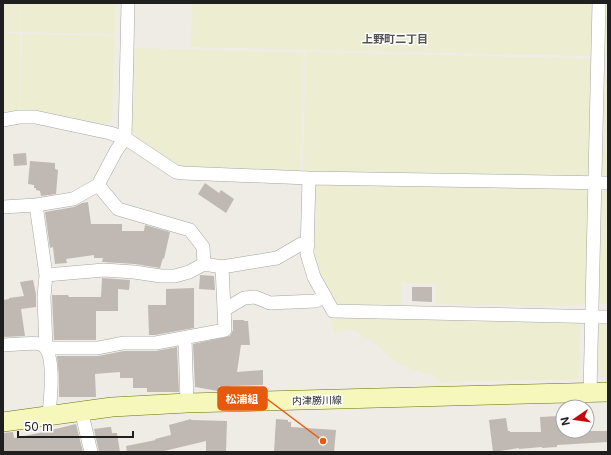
<svg xmlns="http://www.w3.org/2000/svg" width="611" height="455" font-family="Inter,'Noto Sans JP',sans-serif">
<style>
.farmland{fill:#ecedd1}
.building{fill:#c0b8b2}
.lines{fill:none;stroke-linecap:round;stroke-linejoin:round}
.street-casing{stroke:#a6a6a6;stroke-width:14}
.secondary-casing{stroke:#697308;stroke-width:20}
.street{stroke:#fff;stroke-width:13}
.secondary{stroke:#f5f7bb;stroke-width:19}
.labels{text-anchor:middle;dominant-baseline:central;stroke-width:3;stroke-linejoin:round;paint-order:stroke}
.street-label{font-size:10px;fill:#1f1f1f;stroke:#fff}
.neighbourhood-label{font-size:11px;font-weight:bold;fill:#525252;stroke:#fff}
.leader{fill:none;stroke:#e8590c;stroke-width:1.5}
.callout-dot{fill:#e8590c;stroke:#fff;stroke-width:1.5}
.callout{fill:#e8590c;stroke:#e8590c;stroke-width:1.5}
.callout-label{font-size:11px;text-anchor:middle;font-weight:bold;fill:#fff}
</style>
<rect width="100%" height="100%" fill="#efece5"/>
<path class="farmland" d="M3,3h16v29l-16,-1z
M20,3h95v31l-95,-2z
M192,3h402l-1,53 -402,-9z
M606,3h2v54h-4z
M3,33l17,1 -1,78 -16,3z
M22,34l93,2 -3,84 -10,6 -82,-15z
M133,48l170,5 -3,118 -115,-2 -13,-4 -36,-27 -5,-9z
M306,52l287,7 -3,116 -4,3 -283,-6z
M605,74h3v104l-6,-4z
M318,183l268,5 3,3 -3,113 -29,2 -121,-2v-20l-34,-1v-50l-1,74h-61l-5,-3 -17,-31 -7,-26 3,-59z
M606,190h2v114l-9,-1 3,-110z
M331,316l249,6 -1,57 -140,3 -7,-8h-7l-28,-11 -9,-6 -10,-12 -26,-16 -18,4z
M602,323h6v56l-5,-1 -6,-10 2,-42z"/>
<path class="building" d="M26,153l1,12 -13,1 -1,-12z
M30,161l25,2v6l3,1 -2,24 -15,2 -1,-5 -4,-1v-2h-2v-3l-6,-1z
M205,183l14,10 2,-3 13,9 -8,14 -28,-19z
M88,202l3,22h31v7h22l1,-6 25,7 -6,27 -1,-1 -3,10 -25,-4 -33,-2 1,-4h-9v-3l-28,4 1,4 -12,1 -2,-17 -3,1 -5,-36 29,-5 8,-4z
M200,275l14,1 1,14 -16,-1z
M102,278l28,2 -1,10 -11,-1v22h-22v29h-42l-2,-45h16l1,2h32z
M33,280l3,14v13l-15,2 4,27 -22,1v-37l6,-1v-1l15,-2 -4,-14z
M412,287h20v15l-20,-1z
M194,288v40l-39,7h-6l-1,-30h18v-16z
M233,320h11v1h4l2,24h-9l-4,27 26,-2v15l-33,1v2l-11,-2 -1,5 -23,-4 -2,-43 37,-8 3,-6z
M177,347l2,45h-32v-4h-14v-10h-13v-6l-25,2 1,23h-37v-21l-2,-20h41l26,-5h32z
M558,416l2,15h48v11l-51,3v2l-15,1v-1l-23,2v-1l-26,4 -4,-32 17,-2 2,13h2v1h31l-1,-15z
M191,419v1l36,1 -1,31h-20v-11l-46,11h-33l-1,-6 30,-6 -1,-1 16,-4 -2,-10z
M276,419l12,1v2h3v5l45,3 -2,22h-60z
M76,424l7,28h-80v-19l10,-1 1,6 25,-5z
M109,427h2l1,6h5l3,19h-21l-5,-23z"/>
<g class="lines">
<defs>
<path id="street" d="M3,120l16,-3h16l75,16 15,5 51,34 7,1 126,5 299,5
M309,178l-2,76 7,23 19,34 275,6
M98,185l20,24 72,21 13,17 1,17
M36,205l10,70 -2,22 2,51h52l25,-5h33l69,-13 -3,-63
M3,207l33,-2 37,-6 25,-14 18,-34 9,-13 3,-135
M46,275l58,-5 30,2 27,4h14l14,-4 15,-8 18,3 55,-9 24,-14 7,1
M224,310l20,-12 11,-1 15,6 46,-2 9,-5
M185,338l2,65
M3,345c8,0 32,-3 37,-1 17,5 10,57 9,71
M590,393l9,-390
M81,410l10,42"/>
<path id="secondary" d="M3,422l109,-15 75,-4 421,-11"/>
</defs>
<use href="#street" class="street-casing"/>
<use href="#secondary" class="secondary-casing"/>
<use href="#street" class="street"/>
<use href="#secondary" class="secondary"/>
</g>
<g class="labels">
<g class="street-label">
<text transform="translate(317 400) rotate(-1)">内津勝川線</text>
</g>
<g class="neighbourhood-label">
<text x="395" y="39">上野町二丁目</text>
</g>
</g>
<path class="leader" d="M323 441L267 399"/>
<circle class="callout-dot" cx="323" cy="441" r="4"/>
<rect class="callout" x="218" y="387" width="49" height="23" rx="4"/>
<g class="callout-label">
<text x="242" y="403">松浦組</text>
</g>
<rect width="611" height="455" fill="none" stroke="#1f1f1f" stroke-width="8"/>
<g transform="translate(575 419) rotate(257)"><circle r="19" fill="#ffffff" stroke="#a5a5a5"/>
<path d="M0-3L7 15L0 10L-7 15Z" fill="#c7070a"/>
<text y="-6" font-size="11" font-weight="bold" text-anchor="middle" fill="#1f1f1f">N</text>
</g>
<path d="M18 431v6h115v-6" fill="none" stroke="#1f1f1f" stroke-width="2"/>
<text x="24" y="431" font-size="12" fill="#1f1f1f" stroke="#ffffff" stroke-width="3" paint-order="stroke">50 m</text>
</svg>
